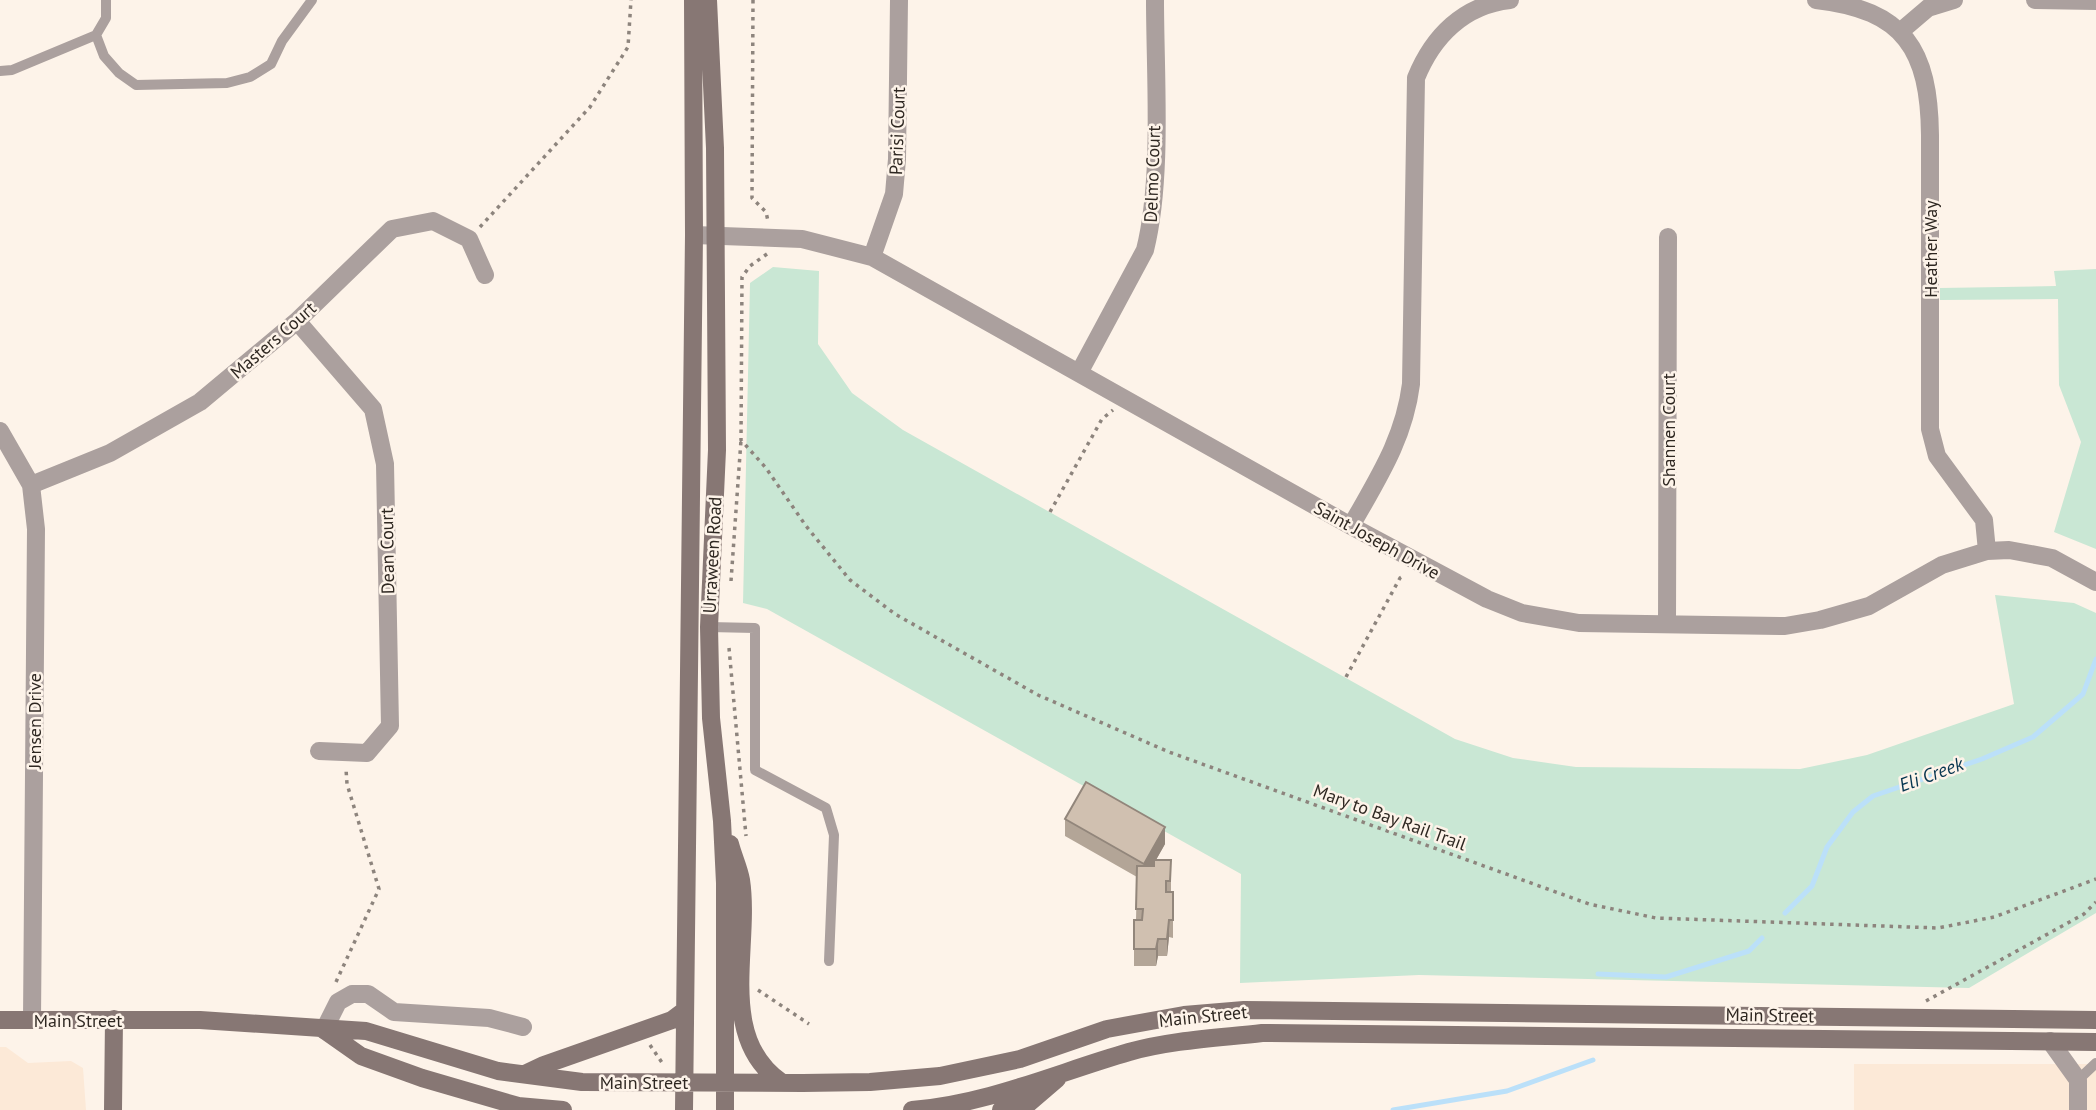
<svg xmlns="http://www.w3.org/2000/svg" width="2096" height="1110" font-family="'PT Sans',sans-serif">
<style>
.built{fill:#fce9d7}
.green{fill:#c9e7d4}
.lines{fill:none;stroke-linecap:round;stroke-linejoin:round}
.stream{stroke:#bbe0f9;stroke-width:5}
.path{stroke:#8d847d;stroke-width:3.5;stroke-dasharray:3.5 5;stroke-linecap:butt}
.lane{stroke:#aba09e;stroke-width:10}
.street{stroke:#aba09e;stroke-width:18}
.secondary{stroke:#877774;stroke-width:18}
.wall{fill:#b3a597}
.shaded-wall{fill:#92867b}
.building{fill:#d0c0b0;stroke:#92867b;stroke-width:2}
.labels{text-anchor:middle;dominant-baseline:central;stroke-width:5;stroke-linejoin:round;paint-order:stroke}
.street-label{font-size:18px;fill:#2e2721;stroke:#fdf3e9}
.water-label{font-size:19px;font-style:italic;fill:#06354f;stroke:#fdf3e9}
</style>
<rect width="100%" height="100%" fill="#fdf3e9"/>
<path class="built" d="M0,1047h6l22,16 43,-2 12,7 3,42h-86z
M1854,1064h242v46h-242z"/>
<path class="green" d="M773,267l46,4 -1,73 34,49 51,37 552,309 58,19 63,9 224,2 67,-14 147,-51 -19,-109 79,8 22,10v300l-127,75 -550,-13 -179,8 1,-109 -474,-265 -24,-6 7,-320z
M2096,269v280l-42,-17 27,-90 -22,-57 -1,-86 -118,1v-12l116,-2 -2,-15z"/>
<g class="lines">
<path class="stream" d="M1785,913l27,-27 15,-39 26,-35 20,-16 109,-37 51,-22 50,-43 13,-35
M1598,974l68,3 83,-26 13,-13
M1393,1110l114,-19 86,-31"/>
<path class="path" d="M753,0l-1,198 14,14 2,9
M480,227l110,-120 38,-60 3,-47
M767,254l-17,12 -8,11 -1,163 25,28 40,58 44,54 45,34 143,81 131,57 420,152 67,14 282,10 56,-11 102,-38
M1050,512l52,-93 11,-9
M731,581l10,-141
M729,648l17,188
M1346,677l54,-99 5,-3
M336,982l43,-93 -32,-105 -1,-15
M758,990l51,34
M1926,1001l158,-87 12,-12
M650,1045l13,19"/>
<path class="lane" d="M96,35l8,21 15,17 17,12 91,-2 23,-6 21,-13 11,-23 30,-41
M0,71l12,-1 84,-35 10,-17v-18
M709,627l46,1v142l71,38 8,27 -5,126
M2078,1080l18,-17"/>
<path class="street" d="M1816,0c89,10 113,50 114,135v294l7,27 47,64 3,31
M2035,0l61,1
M1901,31l27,-23 26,-8
M694,235l108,4 70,18 479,269 136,73 35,14 57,10 206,3 35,-6 49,-14 73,-41 45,-14 22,-1 43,8 44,24
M872,257l22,-63 3,-35 2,-159
M297,321l76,88 12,55 5,262 -23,27 -48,-2
M1079,373l66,-123c18,-72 10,-174 10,-250
M0,431l31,54 5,44 -4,491
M31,485l79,-32 90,-51 97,-81 95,-92 41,-8 36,18 16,36
M1351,526c27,-48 53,-87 60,-142l5,-306c17,-42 48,-73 94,-78
M1667,624l1,-387
M324,1030l14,-28 14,-8h16l26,18 95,6 34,9
M2050,1041l28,39v30"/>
<path class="secondary" d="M708,0l7,148 2,302 -8,177 2,91 11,103 3,62v227
M730,844c3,12 9,24 11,36 10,66 -25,157 40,202
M0,1020h200l166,11 132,40 84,11 221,1 67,-1 70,-6 80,-17 87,-30 77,-14 60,-5 852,10
M324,1030l37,26 61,22 96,28 45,4
M525,1074l19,-9 128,-45 12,-9
M113,1110l1,-91
M684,1110l10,-875 -1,-235
M912,1110c76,-6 144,-37 217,-58 43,-12 89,-14 133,-19l834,9
M1001,1110l28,-7 28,-24"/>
</g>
<path class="wall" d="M1065,819l100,25 -9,16h15v32h2v46l-4,-1 -2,19h-9l-2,10h-22v-46h2l1,-43 -72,-41z"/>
<path class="shaded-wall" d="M1165,827v17l-21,37v-17z
M1169,920v17l-2,19v-17z
M1158,939v17l-2,10v-17z"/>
<path class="building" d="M1086,782l79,45 -21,37 -79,-45z
M1154,860h17l-1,21h-4v11h7v28h-4l-2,19h-9l-2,10h-22v-29h8l1,-11h-7l1,-43h17z"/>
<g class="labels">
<g class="street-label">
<text transform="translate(897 131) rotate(-88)">Parisi Court</text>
<text transform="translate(1152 174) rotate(-88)">Delmo Court</text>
<text transform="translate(1930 249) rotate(-90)">Heather Way</text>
<text transform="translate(273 340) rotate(-41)">Masters Court</text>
<text transform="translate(1668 430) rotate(-90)">Shannen Court</text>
<text transform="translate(1377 540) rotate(29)">Saint Joseph Drive</text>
<text transform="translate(387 551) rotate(-91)">Dean Court</text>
<text transform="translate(712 555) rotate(-87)">Urraween Road</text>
<text transform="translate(34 721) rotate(-90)">Jensen Drive</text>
<text transform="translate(1390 817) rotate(20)">Mary to Bay Rail Trail</text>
<text transform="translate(1770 1015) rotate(1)">Main Street</text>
<text transform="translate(1203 1016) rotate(-6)">Main Street</text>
<text x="78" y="1020">Main Street</text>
<text x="644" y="1082">Main Street</text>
</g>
<g class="water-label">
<text transform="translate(1931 774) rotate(-20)">Eli Creek</text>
</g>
</g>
</svg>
